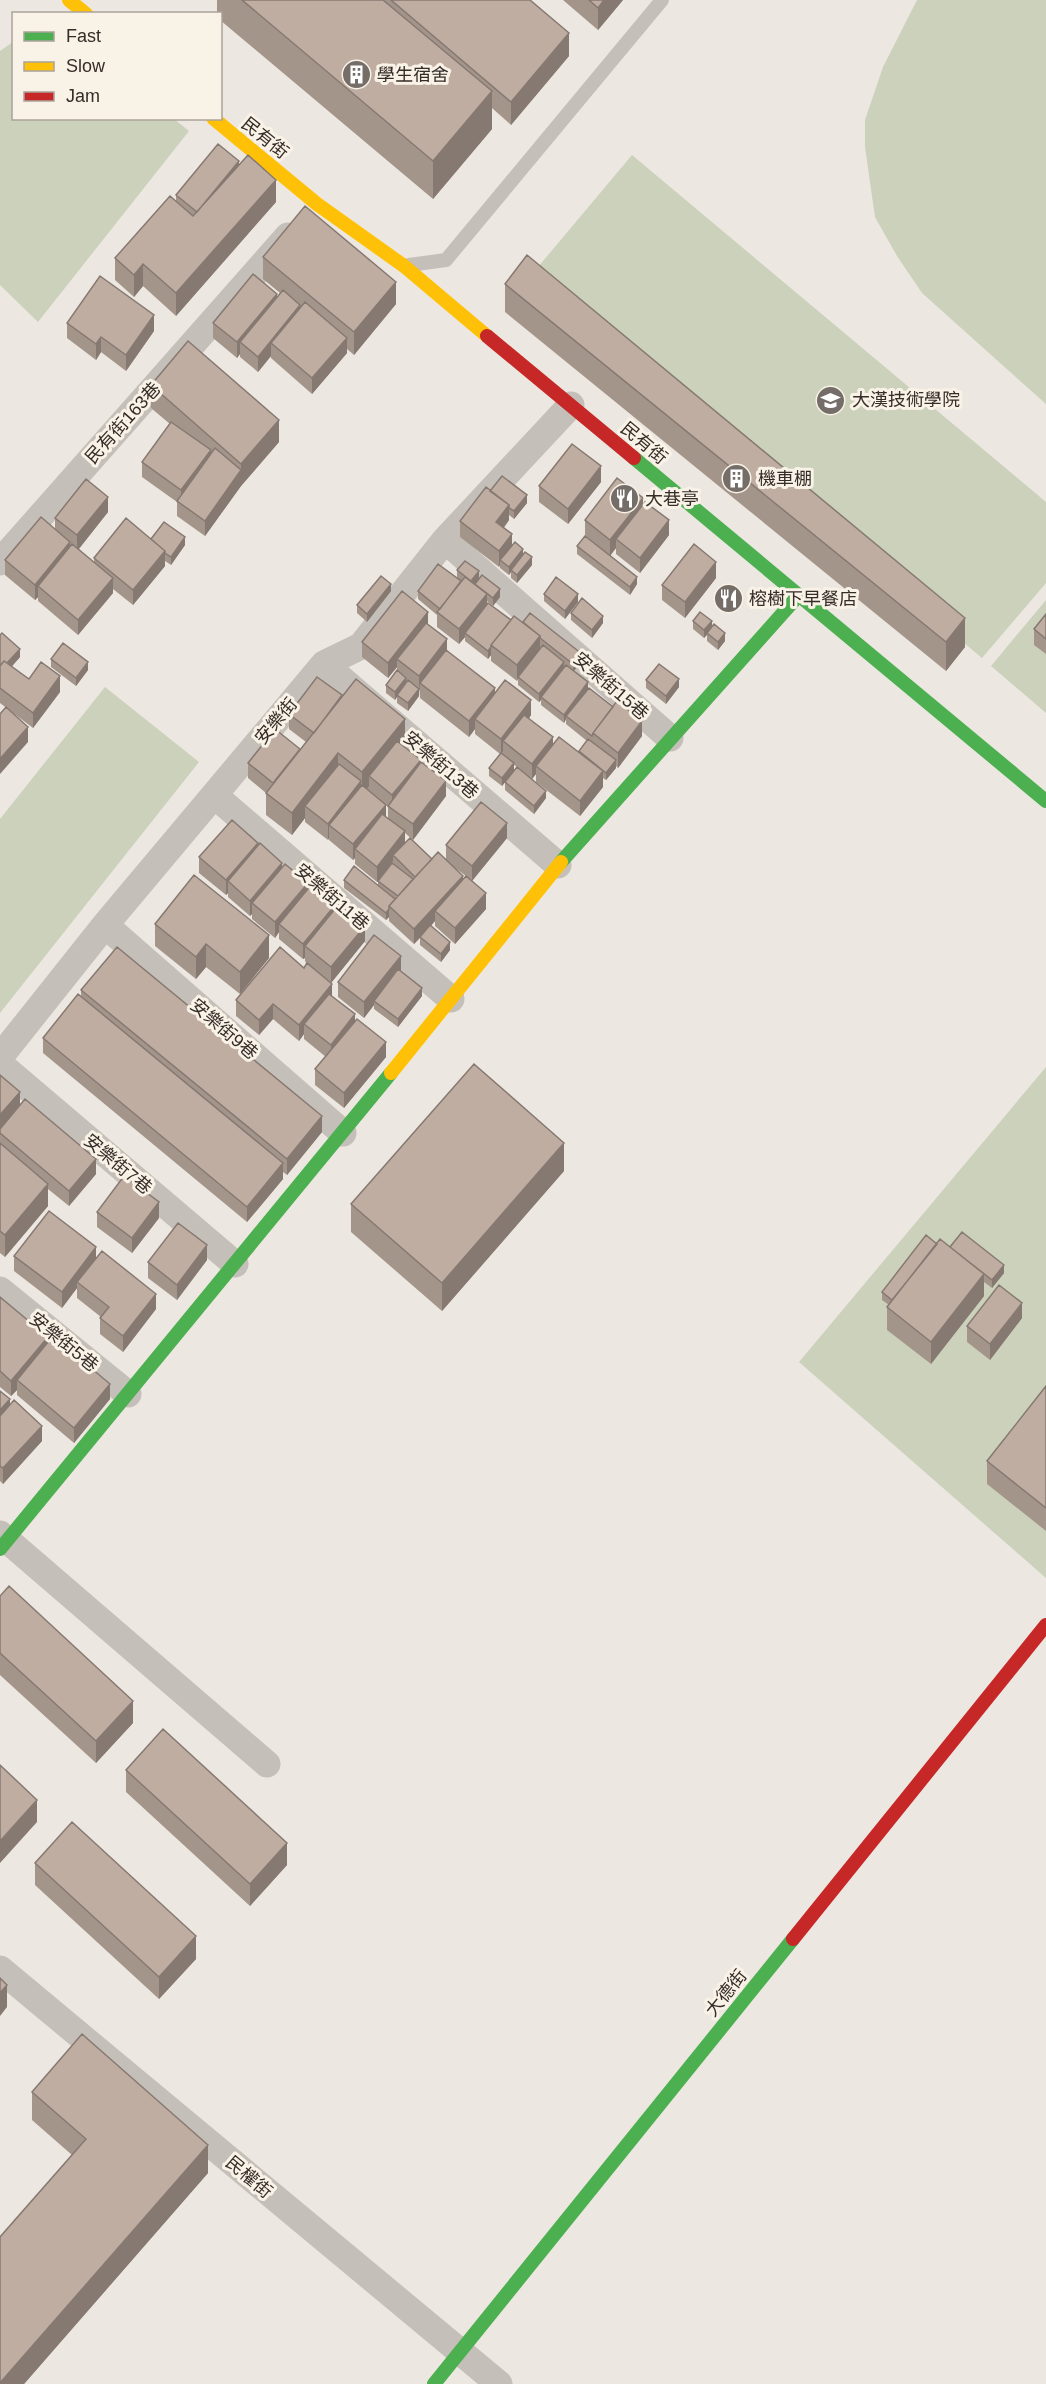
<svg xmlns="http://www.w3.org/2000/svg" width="1046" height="2384" font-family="Helvetica,'Noto Sans TC',sans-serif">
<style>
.green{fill:#cbd1bb}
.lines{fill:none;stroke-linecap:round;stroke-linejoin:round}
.lane{stroke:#c4bfb9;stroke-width:14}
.street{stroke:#c4bfb9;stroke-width:27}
.fast{stroke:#4caf50;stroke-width:14}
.slow{stroke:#ffc107;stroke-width:14}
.jam{stroke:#c62828;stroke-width:14}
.wall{fill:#a4958b;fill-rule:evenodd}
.shaded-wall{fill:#867971}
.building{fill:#bfada2;stroke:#867971;stroke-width:1.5}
.labels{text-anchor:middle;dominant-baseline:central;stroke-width:6;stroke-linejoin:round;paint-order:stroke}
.poi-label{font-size:18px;fill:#352d28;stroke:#f9f2e7;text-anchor:start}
.street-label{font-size:18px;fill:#352d28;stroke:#f9f2e7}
</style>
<rect width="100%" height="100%" fill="#ece7e0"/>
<path class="green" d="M917,0h129v404l-124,-111 -25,-37 -22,-39 -10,-70v-27l18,-53z
M13,42l1,76 160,1 15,12 -151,191 -38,-37v-234z
M632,155l414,347v81l-64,75 -454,-379z
M1046,600v113l-55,-47z
M105,687l94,75 -199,251v-194z
M1046,1067v511l-247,-216z"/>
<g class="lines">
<path class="lane" d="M409,265l37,-5 216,-260"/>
<path class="street" d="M445,540l225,198
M0,562l288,-326
M324,664l234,201
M214,795l237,204
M105,925l238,208
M0,1057l105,-132 219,-261 37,-18 84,-106 126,-135
M0,1064l235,200
M0,1290l128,104
M0,1534l267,230
M0,1969l499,415"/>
<path class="fast" d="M634,458l412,343
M561,862l237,-266
M0,1549l391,-476
M434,2384l359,-445"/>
<path class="slow" d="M69,0l17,14
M213,118l104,86 87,62 83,70
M391,1073l170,-211"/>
<path class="jam" d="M487,336l147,122
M793,1939l253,-314"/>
</g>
<path class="wall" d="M217,0h313l39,56 -58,69 -19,-17v21l-59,70 -213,-179v-6h-3z
M563,0h60l-25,30z
M239,164l37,38 -100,114 -33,-30 -9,11 -19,-17v-22l61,-57v-6z
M263,257l133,47 -42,51 -7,-6v4l-35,41 -41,-36v-2l-13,16 -18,-15v-3l-3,4 -24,-20v-15l64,-26 3,-4 -17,-14z
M505,284l460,363 -19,24 -441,-359z
M67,323l87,8 -28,40 -25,-19 -5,8 -29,-22z
M151,385l128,57 -38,44 -36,50 -28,-20v-14l-35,-25v-15l28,-38 -19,-16z
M601,482l-33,42 -29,-22v-16z
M490,491l37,12 -13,16 -5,-4v5l-5,8 8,18 11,8 9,11 -15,18 -6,-5v-6l-2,3 -9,-7v-3l-1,2 -39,-30v-16z
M643,505l26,30 -29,38 -24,-19v-6l-6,7 27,29 -7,11 -53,-41v-8l8,-10v-16z
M108,512l-29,37 15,13v-4l57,-19 34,6 -14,20 -6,-4v5l-32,39 -20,-16v4l-35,42 -40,-34v-4l-3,3 -30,-25v-15l50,-30v-12z
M457,570l22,9 21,18 -7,9 -6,-5v4l24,15 12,2 59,39 -8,10 14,18 54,47 -24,32 -2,-2v2l-10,12 -3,-2v9l-23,29 -44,-34v-8l-4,5 14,19 -12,16 -29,-24v-8l12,-15 -3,-2v6l-12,15 -13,-10v-8l11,-14 -25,-20v-5l-6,8 -49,-39v-9l-1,1v6l-11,15 -11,-8v-6l-2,3 -9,-7v-8l11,-15v-3l-9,11 -26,-21v-15l66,-17 19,26 48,42 36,22 -2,4 24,26 26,7 8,-11 -21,-17v-5l-2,4 -23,-18v-5l-2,2 -21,-17v-6l-1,2 -26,-20v-6l-3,4 -23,-18v-4l-6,7 -22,-17v-12l-19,-16v-8l39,-13z
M716,578l-31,40 -23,-18v-15z
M391,591l-24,31 -10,-9v-8z
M544,594l34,8 -13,17 -21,-18z
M571,613l32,10 -11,15 -21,-18z
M1046,614v40l-12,-9v-16z
M693,621l19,6 13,14 -7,9 -11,-9v-6l-3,3 -11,-9z
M0,635l20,22 -8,9 17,13 31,13 -27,36 -33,-25z
M51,659l37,11 -12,16 -25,-19z
M646,680l33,7 -13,17 -20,-16z
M289,714l116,27 -3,4 19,17 25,34 -33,44 -8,-7v10l27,16 14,1v-15l61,-7 -35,43 14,28 -31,35 -20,-18v-5l-4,5 19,24 -9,12 -21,-17v-7l-6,6 -25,-23v-4l-3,3 -42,-32v-8l34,5v-4l-1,1 -22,-18v-6l-2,2 -24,-20v-2l-1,2 -23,-18v-4l-13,17 -26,-20v-22l-18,-15v-15l52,-13 6,-8 -17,-13zM386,805l2,2v11l-2,-1zM451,865l15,11 -3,4z
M258,845l50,44 28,18 29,34 -34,42 1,14 54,60 -42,51 -29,-23v-16l11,-12 -22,-18v-5l-5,7 -26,-22 -14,16 -23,-19v-16l68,-32 3,-4 -2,-3v-3l-2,1 -24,-20v-7l-4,6 -23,-19v-5l-2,2 -22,-19v-4l-2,2 -27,-22v-16z
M155,924l114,34 -29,36 -34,-27 -10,12 -41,-33z
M401,971l21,25 -24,31 -24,-18v-4l-10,13 -26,-21v-15z
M81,990l241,142 -35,43 -4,-3v7l-36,43 -204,-169v-15l38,-41z
M0,1075l20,30 76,69 -27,32 -21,-17v17l-43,51 -5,-4z
M564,1171l-122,140 -91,-79v-28z
M97,1212l62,6 -27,35 -35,-26z
M950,1247l54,26 -12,15 -8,-6v14l-53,68 -44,-34v-23l2,-2 -7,-5v-8z
M14,1256l82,2 60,51 -33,43 -23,-18v-16l1,-1 -24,-19v-10l-15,20 -48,-37z
M207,1260l-30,40 -29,-22v-16z
M0,1297l110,102 -36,44 -57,-48v-5l-6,6 -11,-9z
M1022,1318l-32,42 -23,-18v-16z
M1046,1386v145l-59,-47v-23z
M0,1391l10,15 32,35 -39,43 -3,-3z
M0,1596l133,127 -37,40 -96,-88z
M126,1770l161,95 -37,41 -124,-114z
M35,1863l161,96 -37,40 -124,-114z
M32,2092l176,81 -184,211h-24l72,-229 -40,-35z"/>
<path class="shaded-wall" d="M604,0h19l-25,30v-22z
M569,33v23l-58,69v-23z
M492,91v38l-59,70v-38z
M239,161v15l-42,36z
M276,180v22l-100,114v-23z
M143,264v22l-9,11v-22z
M396,282v22l-42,51v-23z
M277,294v15l-37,33v12l-3,4v-16z
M300,305v15l-29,23v13l-13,16v-15z
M154,315v16l-28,40v-16z
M101,337v15l-5,8v-16z
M347,338v15l-35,41v-16z
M279,420v22l-38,44v-22z
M211,450v15l-30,39v-14z
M601,466v16l-33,42v-15z
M241,470v16l-36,50v-15z
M527,495v8l-13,16v-8z
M108,497v15l-31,39v-16z
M643,498v15l-27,26v9l-6,8v-16z
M509,505v15l-13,17v-15z
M669,520v15l-29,38v-15z
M512,534v15l-12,11v5l-1,2v-16z
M185,537v8l-14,20v-8z
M70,542v16l-32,28v11l-3,3v-15z
M523,549v8l-12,13v2l-2,3v-8z
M165,551v15l-32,39v-15z
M532,557v8l-15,18v-8z
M716,562v16l-31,40v-16z
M479,571v8l-8,10v-8z
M637,577v7l-7,11v-8z
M113,578v15l-35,42v-15z
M391,584v7l-24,31v-8z
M500,589v8l-7,9v-8z
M487,594v15l-22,24v4l-6,7v-15z
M578,594v8l-13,17v-8z
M428,612v15l-31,32v8l-9,11v-15z
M603,616v7l-11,15v-8z
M965,618v29l-19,24v-29z
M712,621v7l-8,10v-8z
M725,633v8l-7,9v-8z
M540,636v15l-22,26 -1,4v-16z
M447,639v16l-27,28 -1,13 -11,15v-8l11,-14v-13z
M491,647v8l-3,4v-8z
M20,649v8l-20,23v-8z
M582,654v7l-9,11v-8z
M88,662v8l-12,16v-8z
M564,662v8l-23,27v3l-2,2v-8z
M60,676v16l-27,36v-15z
M406,678v7l-9,10v2l-2,3v-8z
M679,679v8l-13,17v-8z
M588,682v8l-22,26v3l-2,4v-8z
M495,688v16l-20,15v10l-6,8v-16z
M531,700v15l-23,30 -5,-4v10l-2,3v-15z
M405,719v22l-31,39 -5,-4v10l-7,9v-23z
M642,721v15l-24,32v-15z
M28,727v15l-28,32v-15z
M553,737v16l-17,13v8l-4,5v-15z
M338,753v23l-33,30v12l-13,17v-22z
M421,760v16l-29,32v-13z
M616,760v8l-10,12v-7z
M514,763v8l-12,15v-8z
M603,771v16l-23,29v-15z
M361,781v16l-32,28v13l-1,2v-16z
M446,781v15l-33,44v-16z
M546,791v7l-12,16v-8z
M386,805v15l-31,29v9l-2,2v-16z
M507,823v15l-35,43v-15z
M405,831v15l-12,9v6l-16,21v-15z
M258,843v15l-30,23v12l-2,2v-15z
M282,863v16l-30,24v11l-2,2v-15z
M463,876v15l-28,20v10l-21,23v-15z
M308,883v16l-29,25v8l-4,6v-16z
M486,893v16l-31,35v-16z
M336,904v15l-31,27v12l-2,1v-15z
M389,909v8l-3,3v-7z
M365,926v15l-34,42v-16z
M269,935v23l-29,36v-22z
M450,942v8l-9,12v-8z
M206,944v23l-10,12v-22z
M401,956v15l-27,30v4l-10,13v-16z
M332,984v16l-28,24v10l-5,7v-16z
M422,988v8l-24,31v-8z
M273,1004v15l-14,16v-15z
M355,1014v16l-24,30v-15z
M386,1042v15l-42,51v-15z
M20,1092v16l-20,22v-15z
M322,1116v16l-35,43v-16z
M564,1143v28l-122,140v-28z
M96,1159v15l-27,32v-15z
M283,1163v16l-36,43v-15z
M48,1184v22l-43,51v-22z
M159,1202v16l-27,35v-15z
M207,1245v15l-30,40v-15z
M96,1247v16l-19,19v6l-15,20v-16z
M1004,1265v8l-12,15v-8z
M984,1274v22l-53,68v-22z
M156,1294v15l-33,43v-16z
M1022,1303v15l-32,42v-16z
M48,1337v15l-31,28v10l-6,6v-15z
M110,1384v15l-36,44v-15z
M10,1399v15l-10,11v-15z
M42,1426v15l-39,43v-16z
M133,1701v22l-37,40v-22z
M37,1800v22l-37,41v-22z
M287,1843v22l-37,41v-22z
M196,1936v23l-37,40v-22z
M7,1985v22l-7,9v-23z
M208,2145v28l-184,211h-24v-1z"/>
<path class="building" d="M242,0h141l109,91 -59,70z
M391,0h139l39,33 -58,69z
M589,0h15l-6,8z
M218,144l21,17 -42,51 -21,-17z
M248,155l28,25 -100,113 -33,-29 -9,11 -19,-17 55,-62 23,20z
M305,206l91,76 -42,50 -91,-75z
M527,255l438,363 -19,24 -441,-358z
M253,274l24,20 -40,48 -24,-19z
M100,276l54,39 -28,40 -25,-18 -5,7 -29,-21z
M283,290l17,15 -42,52 -18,-15z
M305,302l42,36 -35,40 -41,-35z
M188,341l91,79 -38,44 -90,-79z
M171,422l40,28 -30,40 -39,-28z
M572,444l29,22 -33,43 -29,-23z
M215,448l26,22 -36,51 -28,-20z
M502,476l25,19 -13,16 -5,-3v-3l-19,-14z
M617,478l26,20 -33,42 -25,-20z
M86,479l22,18 -31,38 -22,-17z
M486,487l23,18 -13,17 16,12 -13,17 -39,-30z
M645,502l24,18 -29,38 -24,-19z
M41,517l29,25 -35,43 -30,-25z
M126,518l39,33 -32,39 -39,-32z
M164,522l21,15 -14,20 -6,-4v-2l-14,-12z
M585,536l52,41 -7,10 -53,-41z
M515,542l8,7 -14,18 -9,-7z
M72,544l41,34 -35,42 -40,-34z
M694,544l22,18 -31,40 -23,-17z
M525,552l7,5 -15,18 -6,-5z
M465,561l14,10 -8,10 -14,-11z
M438,564l23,17 -21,28 -22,-18z
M482,575l18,14 -7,9 -18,-14z
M381,576l10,8 -24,30 -10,-9z
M465,577l22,17 -28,35 -22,-17z
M556,577l22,17 -13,17 -21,-17z
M402,591l26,21 -40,51 -26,-21z
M582,598l21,18 -11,14 -21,-17z
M488,603l23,17 -20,25v2l-3,4 -23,-18z
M700,612l12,9 -8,9 -11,-9z
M530,613l52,41 -9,10 -33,-26v-2l-17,-14z
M1046,614v25l-12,-10z
M514,616l26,20 -23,29 -26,-20z
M426,623l21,16 -28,37 -22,-17z
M714,624l11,9 -7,9 -11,-9z
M2,633l18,16 -13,14 -3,-2 -4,5v-31z
M63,643l25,19 -12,16 -25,-19z
M543,645l21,17 -25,32 -21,-17z
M446,650l49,38 -26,33 -49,-38z
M4,661l25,18 12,-17 19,14 -27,37 -33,-25v-22z
M659,664l20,15 -13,17 -20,-16z
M566,665l22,17 -24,33 -23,-18z
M397,670l9,8 -11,14 -9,-7z
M317,677l25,18 -28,38 -25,-19z
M356,679l49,40 -43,53 -24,-19 -46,60 -26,-20z
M408,680l11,9 -11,14 -11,-8z
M505,680l26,20 -30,39 -26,-20z
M589,688l24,19 -20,26 -1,3 -26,-20z
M617,701l25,20 -24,32 -25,-20z
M6,707l22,20 -28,32v-45z
M524,715l29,22 -21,27 -29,-23z
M275,729l25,20 -27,34 -25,-20z
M559,737l44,34 -23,30 -44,-35z
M588,739l28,21 -10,13 -27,-22z
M397,741l24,19 -29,35 -23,-19z
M501,753l13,10 -12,15 -13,-10z
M421,762l25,19 -33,43 -25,-18z
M339,764l22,17 -33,43 -23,-18z
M517,767l29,24 -12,15 -29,-24z
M362,785l24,20 -33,39 -24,-19z
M481,802l26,21 -35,43 -26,-21z
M382,814l23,17 -28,36 -22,-18z
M232,820l26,23 -32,37 -27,-23z
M410,838l22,21 -17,18 -22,-22z
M260,843l22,20 -32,38 -22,-20z
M438,852l25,24 -49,53 -25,-23z
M392,863l21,16 -15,17 -20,-15z
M285,864l23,19 -33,39 -23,-19z
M354,866l41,33 -6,7v3l-3,4 -42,-33z
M194,875l75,60 -29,37 -34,-28 -10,13 -41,-33z
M466,876l20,17 -31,35 -20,-17z
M312,884l24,20 -33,40 -24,-20z
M339,904l26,22 -34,41 -26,-21z
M430,925l20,17 -9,12 -21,-17z
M374,935l27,21 -37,46 -26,-20z
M117,947l205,169 -35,43 -206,-169z
M280,947l24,21 3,-5 25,21 -33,41 -26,-21 -14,16 -23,-20z
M398,969l24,19 -24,31 -24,-18z
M78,994l205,169 -36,44 -204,-169z
M329,994l26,20 -24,31 -27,-21z
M357,1019l29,23 -42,51 -29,-24z
M474,1064l90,79 -122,140 -91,-79z
M0,1075l20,17 -20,23z
M25,1099l71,60 -27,32 -69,-58v-4z
M0,1143l48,41 -43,51 -5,-4z
M124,1176l35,26 -27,36 -35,-26z
M49,1211l47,36 -34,45 -48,-36z
M178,1223l29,22 -30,40 -29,-23z
M962,1232l42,33 -12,15 -42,-33z
M926,1235l11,9 -45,56 -10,-8z
M940,1239l44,35 -53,68 -44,-35z
M102,1251l54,43 -33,42 -23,-18 9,-11 -32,-25z
M999,1285l23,18 -32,41 -23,-18z
M0,1297l48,40 -37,44 -11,-10z
M53,1336l57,48 -36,44 -57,-48z
M1046,1386v122l-59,-47z
M0,1391l10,8 -10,11z
M14,1400l28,26 -39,42 -3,-2v-50z
M9,1586l124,115 -37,40 -96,-88v-57z
M163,1729l124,114 -37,41 -124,-114z
M0,1765l37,35 -37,41z
M72,1822l124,114 -37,41 -124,-114z
M0,1978l7,7 -7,8z
M82,2034l126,111 -208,238v-146l86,-98 -54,-47z"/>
<defs>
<symbol id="building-disc" viewBox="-11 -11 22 22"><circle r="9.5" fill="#756e68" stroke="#f9f2e7"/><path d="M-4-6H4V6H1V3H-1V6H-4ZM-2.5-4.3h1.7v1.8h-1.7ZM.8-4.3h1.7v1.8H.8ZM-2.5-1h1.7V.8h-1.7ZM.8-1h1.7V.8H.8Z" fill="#fff"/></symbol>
<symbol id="university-disc" viewBox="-11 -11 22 22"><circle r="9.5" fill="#756e68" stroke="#f9f2e7"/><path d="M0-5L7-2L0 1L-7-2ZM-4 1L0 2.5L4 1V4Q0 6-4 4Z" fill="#fff"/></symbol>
<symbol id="restaurant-disc" viewBox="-11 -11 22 22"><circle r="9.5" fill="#756e68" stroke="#f9f2e7"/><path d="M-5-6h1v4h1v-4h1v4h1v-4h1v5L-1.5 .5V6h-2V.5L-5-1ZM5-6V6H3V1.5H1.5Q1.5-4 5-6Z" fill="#fff"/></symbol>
</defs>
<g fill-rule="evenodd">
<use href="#building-disc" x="340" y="58" width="33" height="33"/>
<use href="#university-disc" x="814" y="384" width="33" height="33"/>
<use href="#building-disc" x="720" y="462" width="33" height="33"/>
<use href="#restaurant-disc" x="608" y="482" width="33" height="33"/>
<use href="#restaurant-disc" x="712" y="582" width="33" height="33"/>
</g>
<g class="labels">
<g class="poi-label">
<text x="377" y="75">學生宿舍</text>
<text x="852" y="400">大漢技術學院</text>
<text x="758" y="479">機車棚</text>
<text x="645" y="499">大巷亭</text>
<text x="749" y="599">榕樹下早餐店</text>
</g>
<g class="street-label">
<text transform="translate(265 138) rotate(39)">民有街</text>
<text transform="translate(123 423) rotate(-48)">民有街163巷</text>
<text transform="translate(644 443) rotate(40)">民有街</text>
<text transform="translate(611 686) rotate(41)">安樂街15巷</text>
<text transform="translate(276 721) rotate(-50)">安樂街</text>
<text transform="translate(441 765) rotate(41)">安樂街13巷</text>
<text transform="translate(332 897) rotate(41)">安樂街11巷</text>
<text transform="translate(224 1029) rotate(41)">安樂街9巷</text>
<text transform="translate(118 1164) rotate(40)">安樂街7巷</text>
<text transform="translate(64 1342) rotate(39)">安樂街5巷</text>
<text transform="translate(726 1993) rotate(-51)">大德街</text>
<text transform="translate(249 2177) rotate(40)">民權街</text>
</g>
</g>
<rect x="12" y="12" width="210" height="108" fill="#f9f2e7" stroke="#aba39b" stroke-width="1.5"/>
<rect x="24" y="32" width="30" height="9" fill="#4caf50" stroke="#aba39b" stroke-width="1.5"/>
<text x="66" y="42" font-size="18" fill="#352d28">Fast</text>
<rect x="24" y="62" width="30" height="9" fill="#ffc107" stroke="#aba39b" stroke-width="1.5"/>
<text x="66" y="72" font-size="18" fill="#352d28">Slow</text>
<rect x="24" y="92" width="30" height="9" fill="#c62828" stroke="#aba39b" stroke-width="1.5"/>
<text x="66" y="102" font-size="18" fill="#352d28">Jam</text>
</svg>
